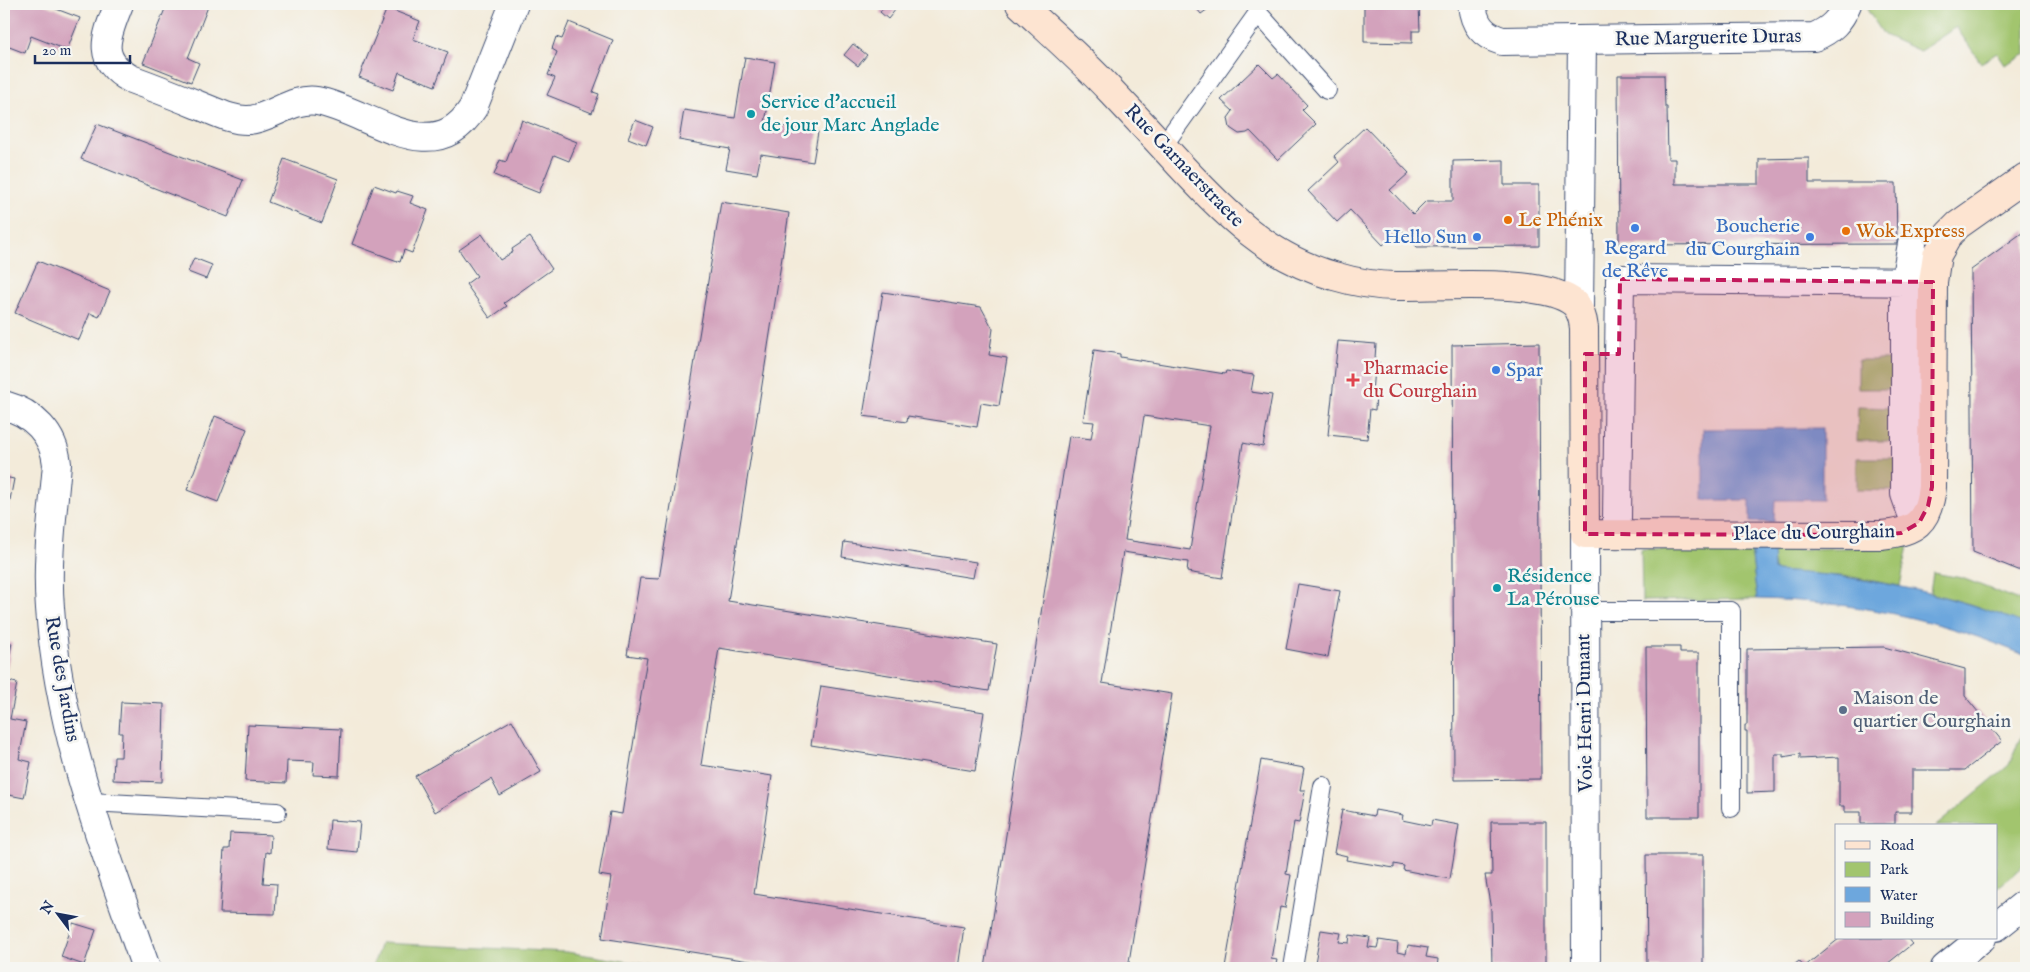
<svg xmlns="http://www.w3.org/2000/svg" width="2030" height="972" font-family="'IM FELL English',serif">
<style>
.green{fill:#a2c56e;stroke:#5e7a66}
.water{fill:#6da7dd;stroke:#446b9e}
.building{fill:#d3a2bc;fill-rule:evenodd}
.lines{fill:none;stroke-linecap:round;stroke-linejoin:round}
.lane-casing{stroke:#3b4b71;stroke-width:20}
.street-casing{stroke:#3b4b71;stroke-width:30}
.secondary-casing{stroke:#3b4b71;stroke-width:30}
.lane{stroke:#fff;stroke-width:18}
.street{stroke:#fff;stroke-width:28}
.secondary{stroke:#fde4d1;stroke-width:28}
.marked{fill:#c2185b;fill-opacity:0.2;stroke:#c2185b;stroke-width:4;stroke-dasharray:10 6;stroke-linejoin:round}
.culture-dot{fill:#0f9aa8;stroke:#f6f6f2;stroke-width:2}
.food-dot{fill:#e8710a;stroke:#f6f6f2;stroke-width:2}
.shop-dot{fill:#3f7fe0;stroke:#f6f6f2;stroke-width:2}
.health-dot{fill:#e0444e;stroke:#f6f6f2;stroke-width:2}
.service-dot{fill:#5c6f8a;stroke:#f6f6f2;stroke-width:2}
.labels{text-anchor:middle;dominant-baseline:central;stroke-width:5;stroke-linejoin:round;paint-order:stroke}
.street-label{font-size:20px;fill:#1b2f5e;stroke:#f6f6f2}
.culture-label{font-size:20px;fill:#0d838f;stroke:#f6f6f2;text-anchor:start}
.food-label{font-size:20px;fill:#c56008;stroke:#f6f6f2;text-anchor:start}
.shop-label{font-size:20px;fill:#366cbe;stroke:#f6f6f2;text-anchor:end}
.health-label{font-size:20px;fill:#be3a42;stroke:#f6f6f2;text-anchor:start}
.service-label{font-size:20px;fill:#4e5e75;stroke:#f6f6f2;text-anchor:start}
</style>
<rect width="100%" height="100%" fill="#f6f6f2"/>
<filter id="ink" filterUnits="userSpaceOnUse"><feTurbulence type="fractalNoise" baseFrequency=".02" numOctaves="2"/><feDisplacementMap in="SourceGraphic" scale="10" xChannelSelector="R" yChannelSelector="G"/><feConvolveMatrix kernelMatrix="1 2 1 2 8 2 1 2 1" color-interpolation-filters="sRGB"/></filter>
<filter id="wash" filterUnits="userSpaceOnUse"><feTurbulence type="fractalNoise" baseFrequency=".0096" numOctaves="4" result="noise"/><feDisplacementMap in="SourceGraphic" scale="20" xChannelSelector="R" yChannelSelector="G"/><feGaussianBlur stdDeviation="1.12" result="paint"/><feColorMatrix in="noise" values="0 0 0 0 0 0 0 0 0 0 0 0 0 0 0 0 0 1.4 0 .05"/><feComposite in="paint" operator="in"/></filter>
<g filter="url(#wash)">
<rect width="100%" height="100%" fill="#f3ebda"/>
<path class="green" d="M1868,4h158v50l-21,11 -8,-12 -16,10 -25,-36 -36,24 -36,-16 -16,-24z
M1858,360h39l-1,29h-38z
M1858,407l38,1v33h-39z
M1857,458h39l-1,33 -38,-1z
M1908,546l-8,40 -48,-9 -78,-6 -1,-21z
M1751,548l6,51 -115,2 -1,-52z
M1933,573l29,5 64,25v22l-56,-21 -40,-11z
M2026,724v140l-30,24v-62h-60l73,-61z
M381,943l186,9 100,16h-295z"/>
<path class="water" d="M1822,428v72h-47l-1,22h-24v-22h-47v-71z
M1751,548l22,2 1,21c85,4 166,20 246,51l6,3v31c-86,-38 -176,-55 -269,-57z"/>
<g id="blocks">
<path class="building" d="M8,4h35l37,14 -13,32 -36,-14 -6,17 -21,-8v-32z
M167,4h42l-21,54 11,5 -8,19 -48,-19z
M886,4h14l-12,15 -8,-7z
M1193,4h22l-14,10z
M1364,4h55l1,27h-8v12l-48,-1z
M387,8l33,13 -7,18 35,13 -13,34 -36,-14 -6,18 -34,-13z
M569,22l44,18 -20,52 6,2 -7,19 -45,-18 8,-17 -7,-3 9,-23 -5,-3 4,-12 6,2z
M853,44l14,11 -9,11 -14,-11z
M745,57l30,5 -10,61 53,9 -5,30 -52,-8 -4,20 -31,-5 4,-20 -51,-9 5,-30 51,8z
M1259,64l14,14 5,-4 29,31 -5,5 14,14 -38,36 -28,-29 -3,2 -8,1 -9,-6 -2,-10 5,-7 -12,-11z
M1618,75h46l1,32h2l1,52h7v25h84v-25l50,-1v25h87l1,61 -278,1z
M522,120l55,22 -8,19 -15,-6 -15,38 -45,-18 6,-15 6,2z
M635,120l18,7 -7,18 -18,-7z
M97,124l146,56 -15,37 -147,-58z
M1365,127l44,46 -19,17 23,24 13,-13h27v-40l51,-1v25h35v61l-122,1 -16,-18 -18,16 -33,-35 -13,12 -29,-31 31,-29 -5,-6z
M284,159l54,20 -16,44 -54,-21z
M374,185l22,8 1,-2 16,5 -3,7 18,7 -16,43 -8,-3 -4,12 -48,-18z
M721,202l68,11 -61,388 269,43 -8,47 -270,-43 -18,117 71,11 -18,118 210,33 -6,41h-164l-192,-30 9,-61 -12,-2 11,-63 12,2 25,-156 -20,-3 13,-77 19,1z
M2026,230v343l-53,-21 -2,-282z
M482,234l18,26 13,-8 -1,-3 18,-12 22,32 -48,34 3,3 -17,12 -24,-34 11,-8 -18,-26z
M194,258l18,7 -6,14 -18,-7z
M38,261l72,30 -11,26 -9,-4 -11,27 -64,-27z
M883,292l98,15 12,22 -4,26 18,3 -8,48 -18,-3 -4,24 -69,-11 -1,6 -44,-6z
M1338,341l38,3 -1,14 5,5 -6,5 -2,25h4l-1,17 -5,-1 -3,30 -39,-4z
M1539,343l2,436 -87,1 -2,-435z
M1094,350l26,4v3l105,17 1,-3 28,4 -3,17 21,3 -9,52 -20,-4 -21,135 -35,-6 1,-10 -65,-10 -21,131 70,11 -44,274h-143l84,-532 22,3 3,-17 -11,-1zM1144,416l66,10 -20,124 -65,-10z
M215,416l32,13 -29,73 -31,-12z
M4,477l10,2 -9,47 -1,-1z
M844,542l132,20 -3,16 -131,-21z
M1298,584l42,7 -12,66 -42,-8z
M4,642l8,1 -7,34h-1z
M1646,647h34v6h19v164h-52z
M1884,647l81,22v27l37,45 -37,29h-53v42h-17v12h-34v-12h-17v-6h-5v-49l-39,2v-5l-17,3v-3h-8v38l-28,1v-62h-2v-6h2v-76z
M4,680l13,3 -7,36 16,3 -7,37 12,3 -7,36 -20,-4z
M821,686l163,26 -9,59 -164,-26z
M121,702l43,2 -2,78 -49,-2 1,-23h7l1,-24h-3z
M512,720l29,52 -41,24 -9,-17 -56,33 -20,-36z
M248,725l93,4 -2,47 -26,-1 1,-13 -27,-1 -1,22 -41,-2z
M1261,760l43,8 -4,22h5l-6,33 -5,-1 -8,52 5,1 -6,33 -5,-1 -9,52 6,1 -2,8h-50z
M1342,810l32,6 1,-6 28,5 -1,5 29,6 1,-6 27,5 -9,54 -47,-9 1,-4 -10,-2v4l-48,-8 1,-4 -13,-3z
M330,820l30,2 -3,30 -29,-3z
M1491,822h55v146h-54l-1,-58 -6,-35h7z
M230,833l41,2 -1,18 -4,-1 -3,31 14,1 -2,30 -55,-1 4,-64h5z
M1646,855h57v113h-56z
M73,923l23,7 -12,35 -23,-8z
M1321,930l20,3 -2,9 10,1 1,-8 20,3 -2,9 9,1 2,-8 19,3 -1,9 9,2 2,-9 20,3 -2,9 12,2 -1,9h-123z
M1840,938h67l5,6 -30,24h-92l9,-7 5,6z"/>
</g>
</g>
<g filter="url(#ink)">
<use href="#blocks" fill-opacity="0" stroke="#3b4b71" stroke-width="1"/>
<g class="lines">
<defs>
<path id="lane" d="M1163,146l95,-133 69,77
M1584,611h147v197
M90,802l187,10
M1293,968l30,-182"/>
<path id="street" d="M119,4c-12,31 -25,55 12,75 22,8 45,17 67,26 16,6 34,16 51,15 23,-2 44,-23 68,-19 53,10 116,71 156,7l41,-104
M1472,4c2,20 10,31 30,37l312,-4c17,-7 26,-16 33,-33
M1579,309l3,-269
M4,405c29,8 50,29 53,59 -4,48 -11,96 -7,144 8,124 55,243 96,360
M1911,511l-6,-17v-213l7,-37
M1617,518l3,-239 313,3
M1585,534l1,434
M1996,927l30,-24
M1945,968l37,-30"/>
<path id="secondary" d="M1020,4c30,28 62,56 90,86 24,25 47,50 70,75 45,48 88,93 154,111 20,6 42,10 63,10 41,1 149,-9 178,18 6,7 8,15 9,24l1,206 296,1c34,-3 47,-12 51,-48l1,-205 4,-27 12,-21 9,-9 68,-48"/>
</defs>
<use href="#lane" class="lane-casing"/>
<use href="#street" class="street-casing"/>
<use href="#secondary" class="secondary-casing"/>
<use href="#lane" class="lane"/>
<use href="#street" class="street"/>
<use href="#secondary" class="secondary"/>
</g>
</g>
<path class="marked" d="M1620,279l313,3 -1,205 -4,19 -9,17 -18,10 -20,2 -296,-1v-180h34z"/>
<g class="culture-dot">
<circle cx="751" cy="114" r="5"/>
<circle cx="1497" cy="588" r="5"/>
</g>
<g class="food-dot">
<circle cx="1508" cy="220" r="5"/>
<circle cx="1846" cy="231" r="5"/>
</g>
<g class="shop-dot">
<circle cx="1635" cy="228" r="5"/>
<circle cx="1477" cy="237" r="5"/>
<circle cx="1810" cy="237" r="5"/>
<circle cx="1496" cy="370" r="5"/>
</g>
<path class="health-dot" d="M1350.5 372.5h5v5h5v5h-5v5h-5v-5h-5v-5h5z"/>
<circle class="service-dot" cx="1843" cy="710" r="5"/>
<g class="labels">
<g class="street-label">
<text transform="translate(1708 38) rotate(-1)">Rue Marguerite Duras</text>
<text transform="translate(1184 166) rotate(46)">Rue Garnaerstraete</text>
<text transform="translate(1814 533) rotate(-1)">Place du Courghain</text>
<text transform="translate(62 679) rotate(80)">Rue des Jardins</text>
<text transform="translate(1585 713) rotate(-91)">Voie Henri Dunant</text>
</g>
<g class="culture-label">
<text x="761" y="102">Service d'accueil<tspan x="761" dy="23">de jour Marc Anglade</tspan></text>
<text x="1507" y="576">Résidence<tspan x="1507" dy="23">La Pérouse</tspan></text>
</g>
<g class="food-label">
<text x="1518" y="220">Le Phénix</text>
<text x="1856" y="231">Wok Express</text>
</g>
<g class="shop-label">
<text x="1800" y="226">Boucherie<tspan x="1800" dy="23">du Courghain</tspan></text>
<text x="1467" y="237">Hello Sun</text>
<text x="1635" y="248" text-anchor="middle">Regard<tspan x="1635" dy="23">de Rêve</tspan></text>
<text x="1506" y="370" text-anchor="start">Spar</text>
</g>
<g class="health-label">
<text x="1363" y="368">Pharmacie<tspan x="1363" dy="23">du Courghain</tspan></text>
</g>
<g class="service-label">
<text x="1853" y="698">Maison de<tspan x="1853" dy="23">quartier Courghain</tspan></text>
</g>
</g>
<rect width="2030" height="972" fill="none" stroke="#f6f6f2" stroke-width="20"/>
<rect x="1835" y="824" width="162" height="115" fill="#f6f6f2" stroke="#9ea6b7"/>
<rect x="1845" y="841" width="25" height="8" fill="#fde4d1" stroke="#9ea6b7"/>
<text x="1880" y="850" font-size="15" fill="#1b2f5e">Road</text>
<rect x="1845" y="862" width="25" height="15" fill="#a2c56e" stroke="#9ea6b7"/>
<text x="1880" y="874" font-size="15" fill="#1b2f5e">Park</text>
<rect x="1845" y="887" width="25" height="15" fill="#6da7dd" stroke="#9ea6b7"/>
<text x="1880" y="900" font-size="15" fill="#1b2f5e">Water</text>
<rect x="1845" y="912" width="25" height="15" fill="#d3a2bc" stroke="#9ea6b7"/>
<text x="1880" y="924" font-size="15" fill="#1b2f5e">Building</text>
<g transform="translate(58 914) rotate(302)" stroke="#f6f6f2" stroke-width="4" paint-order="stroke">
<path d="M0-4L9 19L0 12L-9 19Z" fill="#1b2f5e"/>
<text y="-8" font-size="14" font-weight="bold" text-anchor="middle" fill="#1b2f5e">N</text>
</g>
<path d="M35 55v8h95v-8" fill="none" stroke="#1b2f5e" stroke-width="2.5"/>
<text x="42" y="55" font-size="15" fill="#1b2f5e" stroke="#f6f6f2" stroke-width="4" paint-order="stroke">20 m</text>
</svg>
